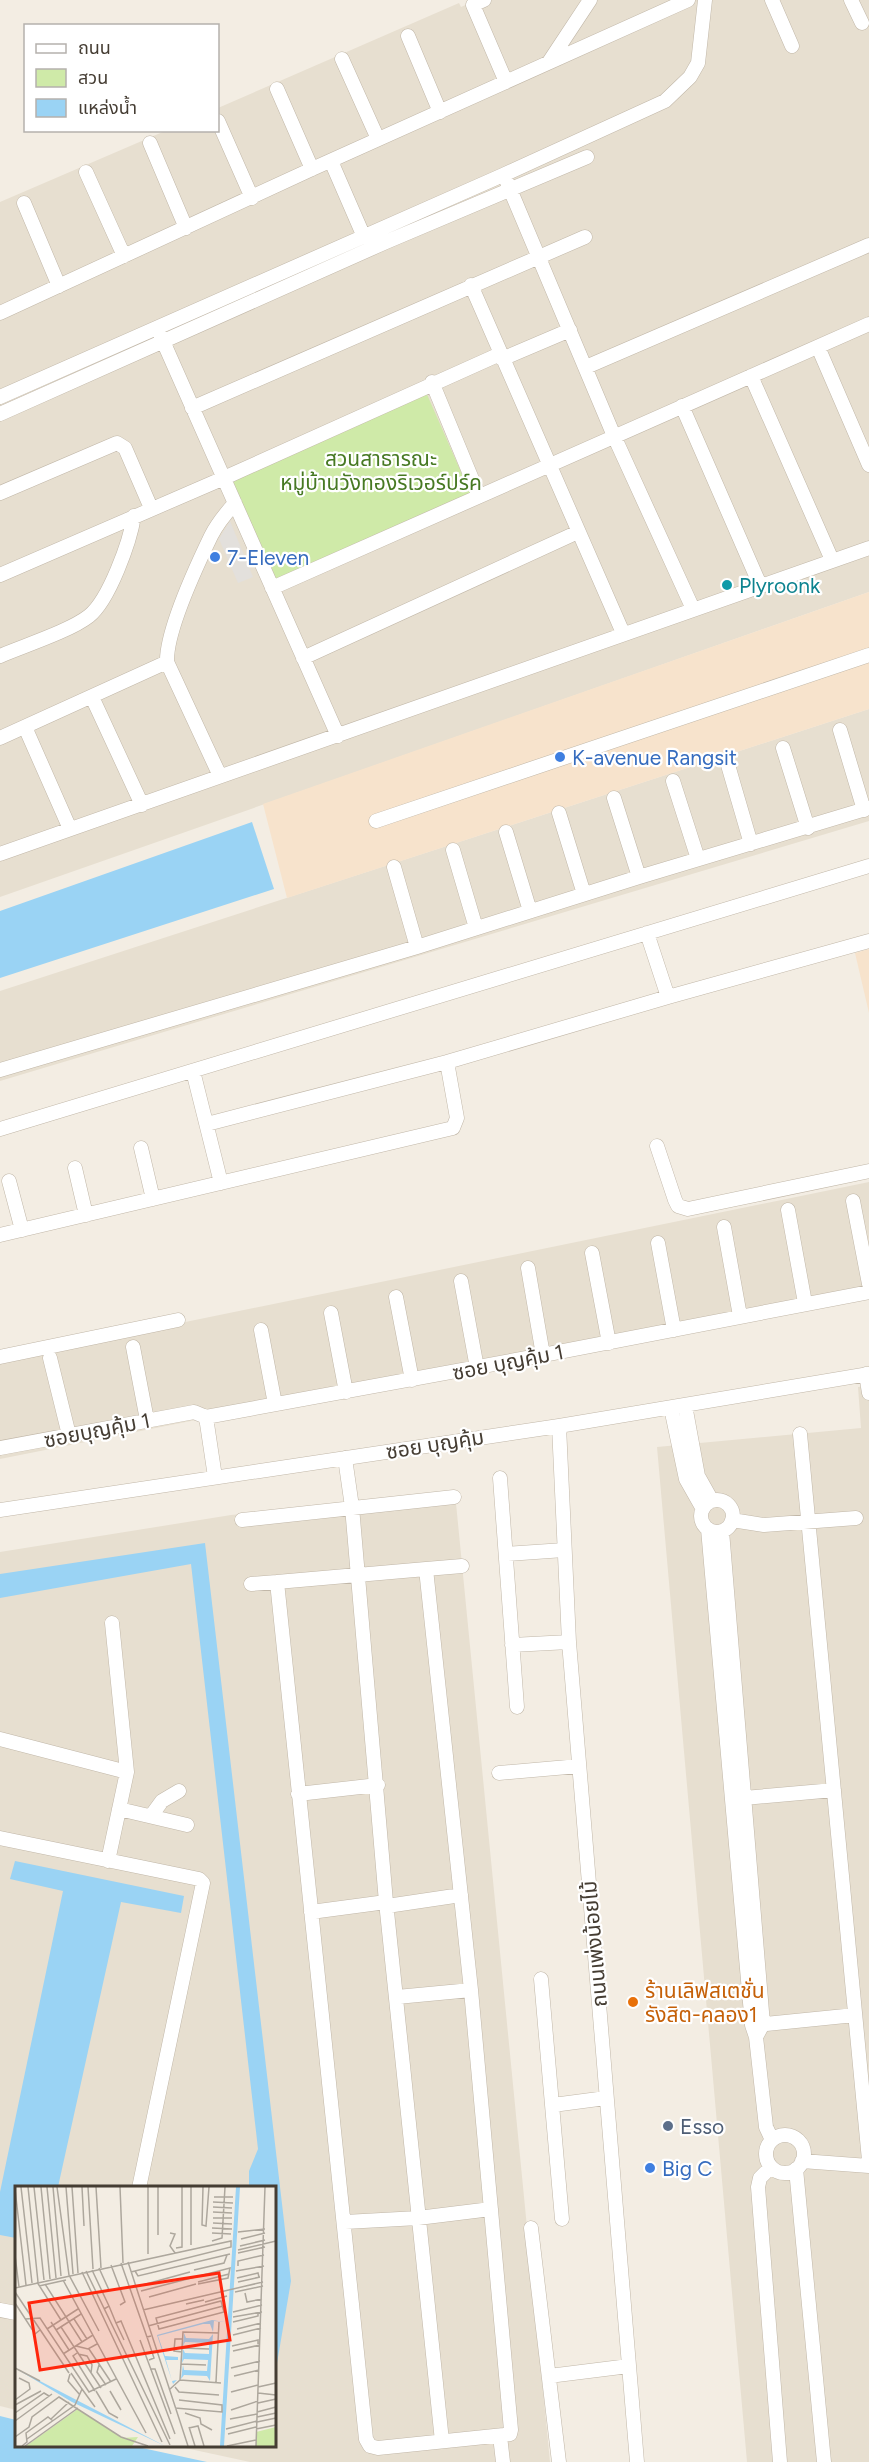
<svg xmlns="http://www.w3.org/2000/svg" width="869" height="2462" font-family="Figtree,'Noto Sans Thai',sans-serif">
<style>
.residential{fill:#e7dfd0}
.commercial{fill:#f7e3cc}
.green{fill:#cfeaa8}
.parking{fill:#e3e0dc}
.water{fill:#9ad3f4}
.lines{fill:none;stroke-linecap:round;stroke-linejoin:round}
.minor-casing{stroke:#c1b7a8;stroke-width:15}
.minor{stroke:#fff;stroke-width:14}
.shop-dot{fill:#3f7fe0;stroke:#fff;stroke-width:2}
.culture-dot{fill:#0f9aa8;stroke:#fff;stroke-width:2}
.food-dot{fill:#e8710a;stroke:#fff;stroke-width:2}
.service-dot{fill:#5c6f8a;stroke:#fff;stroke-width:2}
.labels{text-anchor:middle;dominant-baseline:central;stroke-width:4.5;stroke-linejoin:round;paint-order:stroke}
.park-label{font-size:21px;fill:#477923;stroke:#fff}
.shop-label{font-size:21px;fill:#366cbe;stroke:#fff;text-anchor:start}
.culture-label{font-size:21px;fill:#0d838f;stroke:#fff;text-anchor:start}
.street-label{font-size:21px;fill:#453d33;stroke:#fff}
.food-label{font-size:21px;fill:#c56008;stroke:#fff;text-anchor:start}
.service-label{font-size:21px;fill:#4e5e75;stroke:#fff;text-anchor:start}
.inset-road{fill:none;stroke:#ada79d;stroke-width:1.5}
.view{fill:#ff270d;fill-opacity:0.15;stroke:#ff270d;stroke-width:3}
.inset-edge{fill:none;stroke:#453d33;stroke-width:3}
</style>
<rect width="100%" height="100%" fill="#f3ede3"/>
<path class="residential" d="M477,0h392v592l-869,305v-695l165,-71 53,-1v-22l241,-105 2,4z
M869,709v112l-869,260v-90z
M869,1182v104l-869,173v-99z
M869,1386v1076h-122l-90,-1015 204,-19 -3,-41z
M455,1493l95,969h-300l-74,-16h98v-258h-258v222l-16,-4v-854l231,-37z"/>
<path class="commercial" d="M869,592v117l-582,189 -24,-94z
M869,949v64l-14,-60z"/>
<path class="green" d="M422,383l50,114 -197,87 -50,-108z"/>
<path class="parking" d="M230,521l23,56 -15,6 -19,-44z"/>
<path class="water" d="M252,822l22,67 -274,89v-67z
M205,1543l86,738 -16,94 -1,-187 -25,-1v-16l9,-22 -67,-585 -191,34v-24z
M15,1861l169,35 -3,17 -60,-11 -63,285 -42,1v50l-16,-3v-43l63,-301 -53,-12z
M0,2416l16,4v26h117l74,16h-207z"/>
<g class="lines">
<defs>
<path id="minor" d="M484,0l-11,5 33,77
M772,0l20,46
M851,0l11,23
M408,36l32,76
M342,59l36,80
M549,62l41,-62
M277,89l35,80
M218,121l34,77
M150,143l36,85
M331,161l33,76
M86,172l38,84
M507,182l107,254 79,173
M24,203l35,83
M471,285l152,348
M0,313l312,-144 376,-169
M159,332l179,404
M818,347l51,118
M502,359l68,-29
M586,367l283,-122
M751,376l81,184
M432,382l47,114
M0,397l503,-222 162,-74 25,-24 8,-14 7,-63
M682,406l78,179
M192,408l393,-171
M0,414l386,-172 201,-85
M0,493l117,-50 8,5 26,60
M0,575l224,-97 276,-124
M272,588l597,-264
M0,656c23,-10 70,-25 89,-40 20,-16 41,-74 45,-100
M303,658l275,-126
M92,697l50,108
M25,727l45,102
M840,730l24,80
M0,738l167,-76
M783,748l25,80
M728,765l23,79
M220,776l-53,-114c-1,-30 30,-97 44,-126 6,-12 15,-23 24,-33
M673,781l25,78
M614,798l25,79
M559,813l25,81
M376,821l493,-166
M506,832l24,79
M453,850l23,78
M0,854l869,-306
M394,867l23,80
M668,997l201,-56
M0,1070l417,-123 222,-70 230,-69
M193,1071l28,112
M207,1124l240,-62
M0,1129l869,-263
M657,1146l18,54 3,6 10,3 181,-38
M141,1148l12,51
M75,1168l11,47
M9,1181l13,49
M853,1201l16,83
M788,1210l17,93
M724,1227l16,89
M0,1235l453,-107 4,-10 -10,-56 221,-65 -21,-64
M658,1243l16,87
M592,1253l17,90
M528,1268l15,87
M461,1281l16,87
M396,1297l16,83
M331,1313l15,79
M261,1330l14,74
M133,1347l14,73
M0,1357l178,-37
M50,1358l19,77
M866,1374l3,19
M685,1405l13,71 14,25
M671,1408l15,71 17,30
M559,1426l10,216 68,820
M800,1434l69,726
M0,1448l194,-36 12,5
M345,1458l7,49 34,395 56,539
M215,1477l-9,-60 337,-62 326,-63
M500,1478l17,229
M701 1516a16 16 0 1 1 32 0a16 16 0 1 1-32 0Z
M0,1510l559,-84 310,-52
M242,1520l212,-23
M732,1520l32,5 92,-7
M708,1529l44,496 4,12 10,90 6,13
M722,1531l41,493 -7,13
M506,1554l58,-4
M426,1569l45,421 40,440 -1,4 -6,1 -126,13 -8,-2 -4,-7 -89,-857z
M426,1569l36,-3
M251,1584l26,-2
M112,1623l15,149
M512,1645l57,-3
M0,1739l127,33 -19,89
M499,1773l80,-7
M298,1794l80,-9
M744,1798l90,-8
M119,1809l68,16
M151,1816l11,-15 17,-10
M0,1838l199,41 4,4 -64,305
M387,1906l74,-11
M311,1912l75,-10
M541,1979l21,240
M397,1997l74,-7
M756,2025l99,-10
M553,2105l53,-7
M766 2154a19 19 0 1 1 38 0a19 19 0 1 1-38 0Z
M802,2161l67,5
M771,2167l-11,11 -2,9 22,275
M796,2169l28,293
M345,2222l73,-4 73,-9
M531,2228l28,234
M0,2310l16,3
M549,2376l80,-10
M500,2436l3,26"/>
</defs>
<use href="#minor" class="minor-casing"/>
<use href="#minor" class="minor"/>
</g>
<g class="shop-dot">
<circle cx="215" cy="557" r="6"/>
<circle cx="560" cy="757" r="6"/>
<circle cx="650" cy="2168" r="6"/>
</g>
<circle class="culture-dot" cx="727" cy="585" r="6"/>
<circle class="food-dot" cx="633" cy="2002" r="6"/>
<circle class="service-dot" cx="668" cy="2126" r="6"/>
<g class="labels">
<g class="park-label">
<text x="381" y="458">สวนสาธารณะ<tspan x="381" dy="24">หมู่บ้านวังทองริเวอร์ปร์ค</tspan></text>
</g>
<g class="shop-label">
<text x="227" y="557">7-Eleven</text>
<text x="572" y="757">K-avenue Rangsit</text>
<text x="662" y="2168">Big C</text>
</g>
<g class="culture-label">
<text x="739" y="585">Plyroonk</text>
</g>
<g class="street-label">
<text transform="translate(508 1362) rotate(-11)">ซอย บุญคุ้ม 1</text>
<text transform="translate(97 1430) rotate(-11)">ซอยบุญคุ้ม 1</text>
<text transform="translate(435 1444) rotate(-9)">ซอย บุญคุ้ม</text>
<text transform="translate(594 1944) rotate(-95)">ถนนเพ่งน้อยไม้</text>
</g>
<g class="food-label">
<text x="645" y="1990">ร้านเลิฟสเตชั่น<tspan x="645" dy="24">รังสิต-คลอง1</tspan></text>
</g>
<g class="service-label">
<text x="680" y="2126">Esso</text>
</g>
</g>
<g transform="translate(15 2186)">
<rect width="261" height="261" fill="#f3ede3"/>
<path d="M63,223l44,29 16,-1 -6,9h-106zM261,241v19h-20v-14z" fill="#cfeaa8"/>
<path d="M221,1h4l-16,259h-4zM197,134l13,2 -11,-1 -1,11 -3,-8h-7l-45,12 7,20 13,1v3h-12l6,21 5,-1 -4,4 -16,-49zM169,147l2,5 23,1 4,-5 -3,47 -3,-5 -23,-1 -3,4 2,-14 1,5 23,1 1,-11 -24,-1 -2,4 1,-14 2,4 24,1v-11l-24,-1 -2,4zM0,182l150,78 -93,-44z" fill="#9ad3f4"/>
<path class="inset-road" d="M6,1l11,96M13,1l10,95M19,1l10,93M26,1l9,92M32,1l9,91M38,1l8,89M42,1l12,88 30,56M51,1l7,87M57,1l6,86M67,1l2,39M73,1l5,82M81,1l5,81M105,1l3,76M143,1v48M188,1l-1,38 4,1 3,-39M0,3l11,96M199,11h19M198,16l20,1M198,21l19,1M198,26l19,1M198,32h19M198,37l19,1M197,42l20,1M223,46l27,-3M155,47l5,1 -5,12 5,7M197,47l19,1M226,53l24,-6M197,55l10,-3 3,-51M176,59v-58M225,60l25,-6M161,62l6,-1v-60M223,64l38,-9M223,67l27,-6M133,68v-67M0,69l4,32M113,76l60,184M106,77l26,74 4,-1M96,79l14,37 -5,3M223,80v-5l26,-6M84,82l10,22M77,84l17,36M179,84l30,-7 3,-8M71,85l84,174M120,85l3,5 92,-22M221,85l28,-5M67,86l80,170M222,92l21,-5 1,4M48,94l83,153M22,96l24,38M183,96l31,-8M223,96l22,-5M30,98l37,58M24,100l27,-6M120,101l55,-15M0,102l216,-47v6l-100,25M126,105l89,-23 -2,10 -30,6M0,106l54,81M220,106l28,-6M230,107l2,9 15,-3M134,111l47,-13M206,115l3,11 -65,17 -3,-11zM190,116l22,-6M0,117l20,31 5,-4M171,118l18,-4M89,123l5,-3 7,17 5,-2 49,118M128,124l120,-28M218,126l29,-7M218,131l29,-5M10,133l15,-1 49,74 27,-13M59,133l13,20M36,136l18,28M218,136l25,-6v-4M101,137l8,17M133,140l75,-20M46,141l40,61M32,143l31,-20M222,143l24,-6M41,144l25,-16M218,149l28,-7M132,151l7,21 -5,2M125,154l35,94M61,160l12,3 9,-5M217,160l26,-6v4M167,162l27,1M74,163l22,33M218,165l27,-6M167,166l-8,-1 1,-12h7M62,167l-4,3 22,35M48,168l30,-19M63,168l9,2 5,9 -1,8M166,178l25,1M84,179l-2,7 9,13M0,182l25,13M216,182l29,-7M135,183h5l16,45M55,188l-2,7 12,14M219,190l25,-6M165,194l41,3M201,196l3,-60M160,201l4,5 40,3M243,201l18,-4M67,203l13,18M154,204l11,-10 3,-48 36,1M81,205l13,22 9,5M95,205l11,19M216,206l27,-7M243,207l18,2M0,214l15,-11 -1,-6 -10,-5M243,217l18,-4M0,219l26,-14M160,222l47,4v-7l-43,-5M216,224l27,-9M242,226l19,-5M0,227l29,-20 5,3M170,227l15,5 1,6 11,6M242,231l19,-4M36,233l18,-17M215,233l27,-5M0,235l37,-27M242,236l19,-4M174,241l6,19M174,242l9,-2 6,20M211,243l31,-8M241,243l20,-4M213,248l28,-7M0,251l14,-10 3,-10 27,-20 62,40 27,9M12,253l48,-34 7,-16 -11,-16M7,260l5,-4 -1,-9 22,-16 5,4M10,260l53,-38M212,260l29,-6M241,260l9,-259"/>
<path class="view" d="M204,87l11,67 -190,30 -11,-67z"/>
<rect width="261" height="261" class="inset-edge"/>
</g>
<rect x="24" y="24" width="195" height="108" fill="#ffffff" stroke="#b5b1ad" stroke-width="1.5"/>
<rect x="36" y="44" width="30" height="9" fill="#ffffff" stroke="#b5b1ad" stroke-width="1.5"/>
<text x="78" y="54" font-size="18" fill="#453d33">ถนน</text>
<rect x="36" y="69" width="30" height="18" fill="#cfeaa8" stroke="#b5b1ad" stroke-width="1.5"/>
<text x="78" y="84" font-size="18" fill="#453d33">สวน</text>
<rect x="36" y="99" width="30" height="18" fill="#9ad3f4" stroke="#b5b1ad" stroke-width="1.5"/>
<text x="78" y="114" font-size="18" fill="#453d33">แหล่งน้ำ</text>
</svg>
